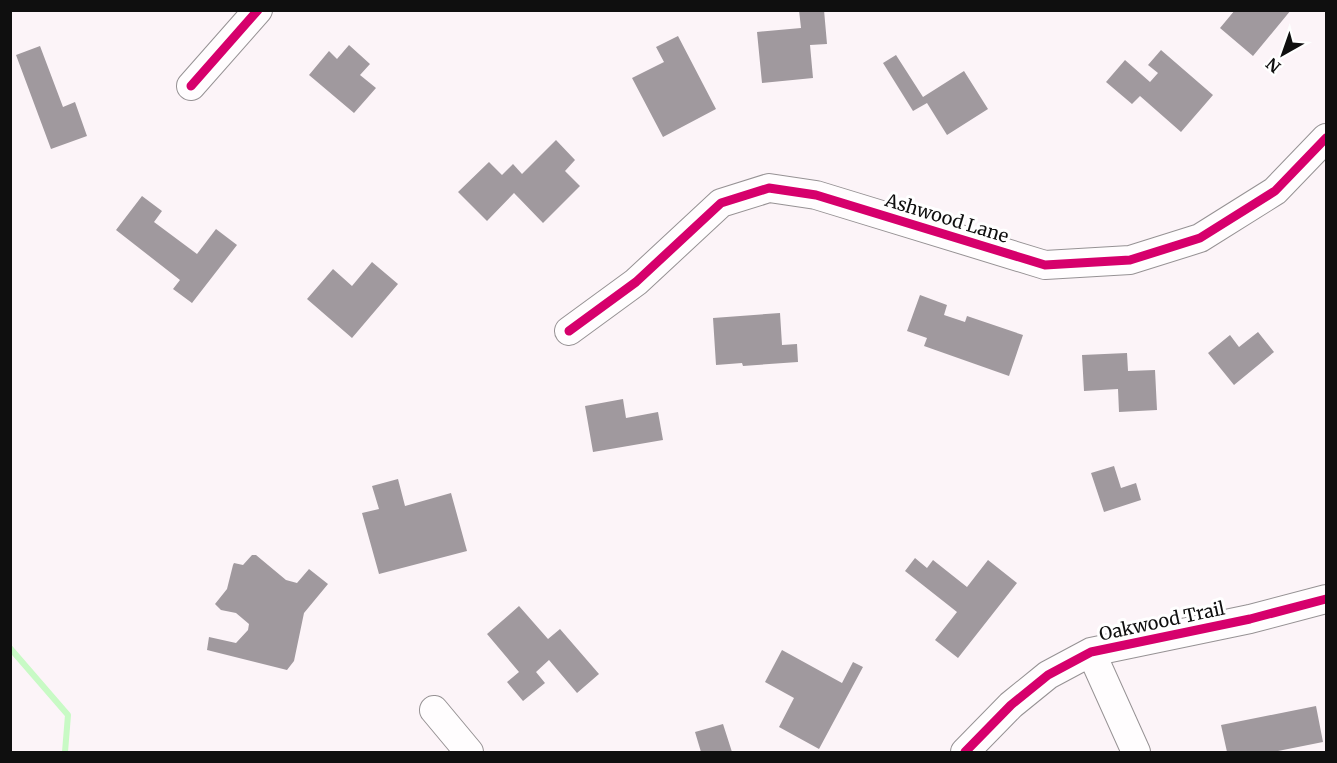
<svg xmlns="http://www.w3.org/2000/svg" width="1337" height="763" font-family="Merriweather,serif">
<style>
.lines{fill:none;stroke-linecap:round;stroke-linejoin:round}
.stream{stroke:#c8fac5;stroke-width:6}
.building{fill:#a0999e}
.minor-casing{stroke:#969294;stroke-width:30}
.minor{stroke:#fffdfe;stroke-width:28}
.cycleway-casing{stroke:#fff;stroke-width:13}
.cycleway{stroke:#d6006c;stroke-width:9}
.labels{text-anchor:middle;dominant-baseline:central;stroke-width:6;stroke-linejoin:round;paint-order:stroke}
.street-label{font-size:18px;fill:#0f0f0f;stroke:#fff}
</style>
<rect width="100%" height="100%" fill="#fcf4f8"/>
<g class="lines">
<path class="stream" d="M10,648l58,67 -3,37"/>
</g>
<path class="building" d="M799,10h25l3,34 -17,1 3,33 -51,5 -5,-51 44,-4z
M1235,10h56l-38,46 -33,-28z
M678,36l38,73 -53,28 -31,-59 32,-16 -8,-15z
M349,45l21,19 -10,11 16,13 -22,25 -45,-38 20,-24 8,8z
M40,46l23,61 12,-5 12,34 -36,13 -35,-94z
M1161,50l52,45 -32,37 -41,-36 -8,8 -26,-22 19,-22 25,22 8,-9 -10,-8z
M896,55l27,42 41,-26 24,38 -41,26 -20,-32 -14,8 -30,-48z
M556,140l19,20 -10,11 15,15 -37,37 -29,-30 -27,28 -29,-29 31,-30 13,13 11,-11 9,10z
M142,196l20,15 -8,11 43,32 19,-25 21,16 -45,58 -19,-14 7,-9 -64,-50z
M372,262l26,22 -46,54 -45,-39 26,-30 19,17z
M920,295l27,10 -3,10 21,7 2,-6 56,19 -14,41 -85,-30 3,-8 -20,-7z
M780,313l2,32 15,-1 1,18 -55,4 -1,-3 -26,2 -3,-47z
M1258,332l16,20 -40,33 -26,-32 22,-18 9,12z
M1127,353l1,18 27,-1 2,40 -38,2 -1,-23 -34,2 -2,-36z
M623,399l3,19 32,-6 5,28 -70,12 -8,-46z
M1114,466l7,22 15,-5 5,17 -37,12 -13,-39z
M398,479l7,27 46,-13 16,58 -88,23 -17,-61 17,-4 -7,-23z
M252,555h4l30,25 11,3 12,-14 19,15 -24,29 -10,48 -7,9 -80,-20 2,-13 27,6 12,-13 1,-6 -13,-11 -15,-3 -6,-6 12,-15 6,-24 1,-2 9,2z
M915,558l12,10 6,-8 34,27 21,-27 29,23 -59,75 -23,-18 22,-28 -52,-41z
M519,606l29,33 12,-10 39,45 -22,19 -28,-33 -13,12 9,11 -22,18 -16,-19 12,-10 -32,-38z
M782,650l60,33 11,-21 10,5 -44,82 -40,-22 15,-29 -29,-16z
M1316,706l7,36 -50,10h-46l-6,-27z
M723,724l9,28h-31l-6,-20z"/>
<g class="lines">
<defs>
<path id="minor" d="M191,86l67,-76
M569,331l67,-49 85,-79 48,-15 47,7 229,70 85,-5 70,-22 75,-47 51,-53
M1091,652l45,100
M434,710l35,42
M965,752l46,-47 37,-30 43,-23 159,-33 76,-20"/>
</defs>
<use href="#minor" class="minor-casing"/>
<use href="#minor" class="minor"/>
<defs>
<path id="cycleway" d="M191,86l67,-76
M569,331l67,-49 85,-79 48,-15 47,7 229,70 85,-5 70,-22 75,-47 51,-53
M965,752l46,-47 37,-30 43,-23 159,-33 76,-20"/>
</defs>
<use href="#cycleway" class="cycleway-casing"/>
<use href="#cycleway" class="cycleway"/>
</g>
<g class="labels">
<g class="street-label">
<text transform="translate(947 218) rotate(17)">Ashwood Lane</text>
<text transform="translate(1162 621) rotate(-12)">Oakwood Trail</text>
</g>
</g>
<rect width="1337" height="763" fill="none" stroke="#0f0f0f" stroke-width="24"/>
<g transform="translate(1283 54) rotate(220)" stroke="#ffffff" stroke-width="4.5" paint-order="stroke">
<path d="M0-4.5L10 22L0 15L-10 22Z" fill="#0f0f0f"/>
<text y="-9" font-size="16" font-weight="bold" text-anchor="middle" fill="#0f0f0f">N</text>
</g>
</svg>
